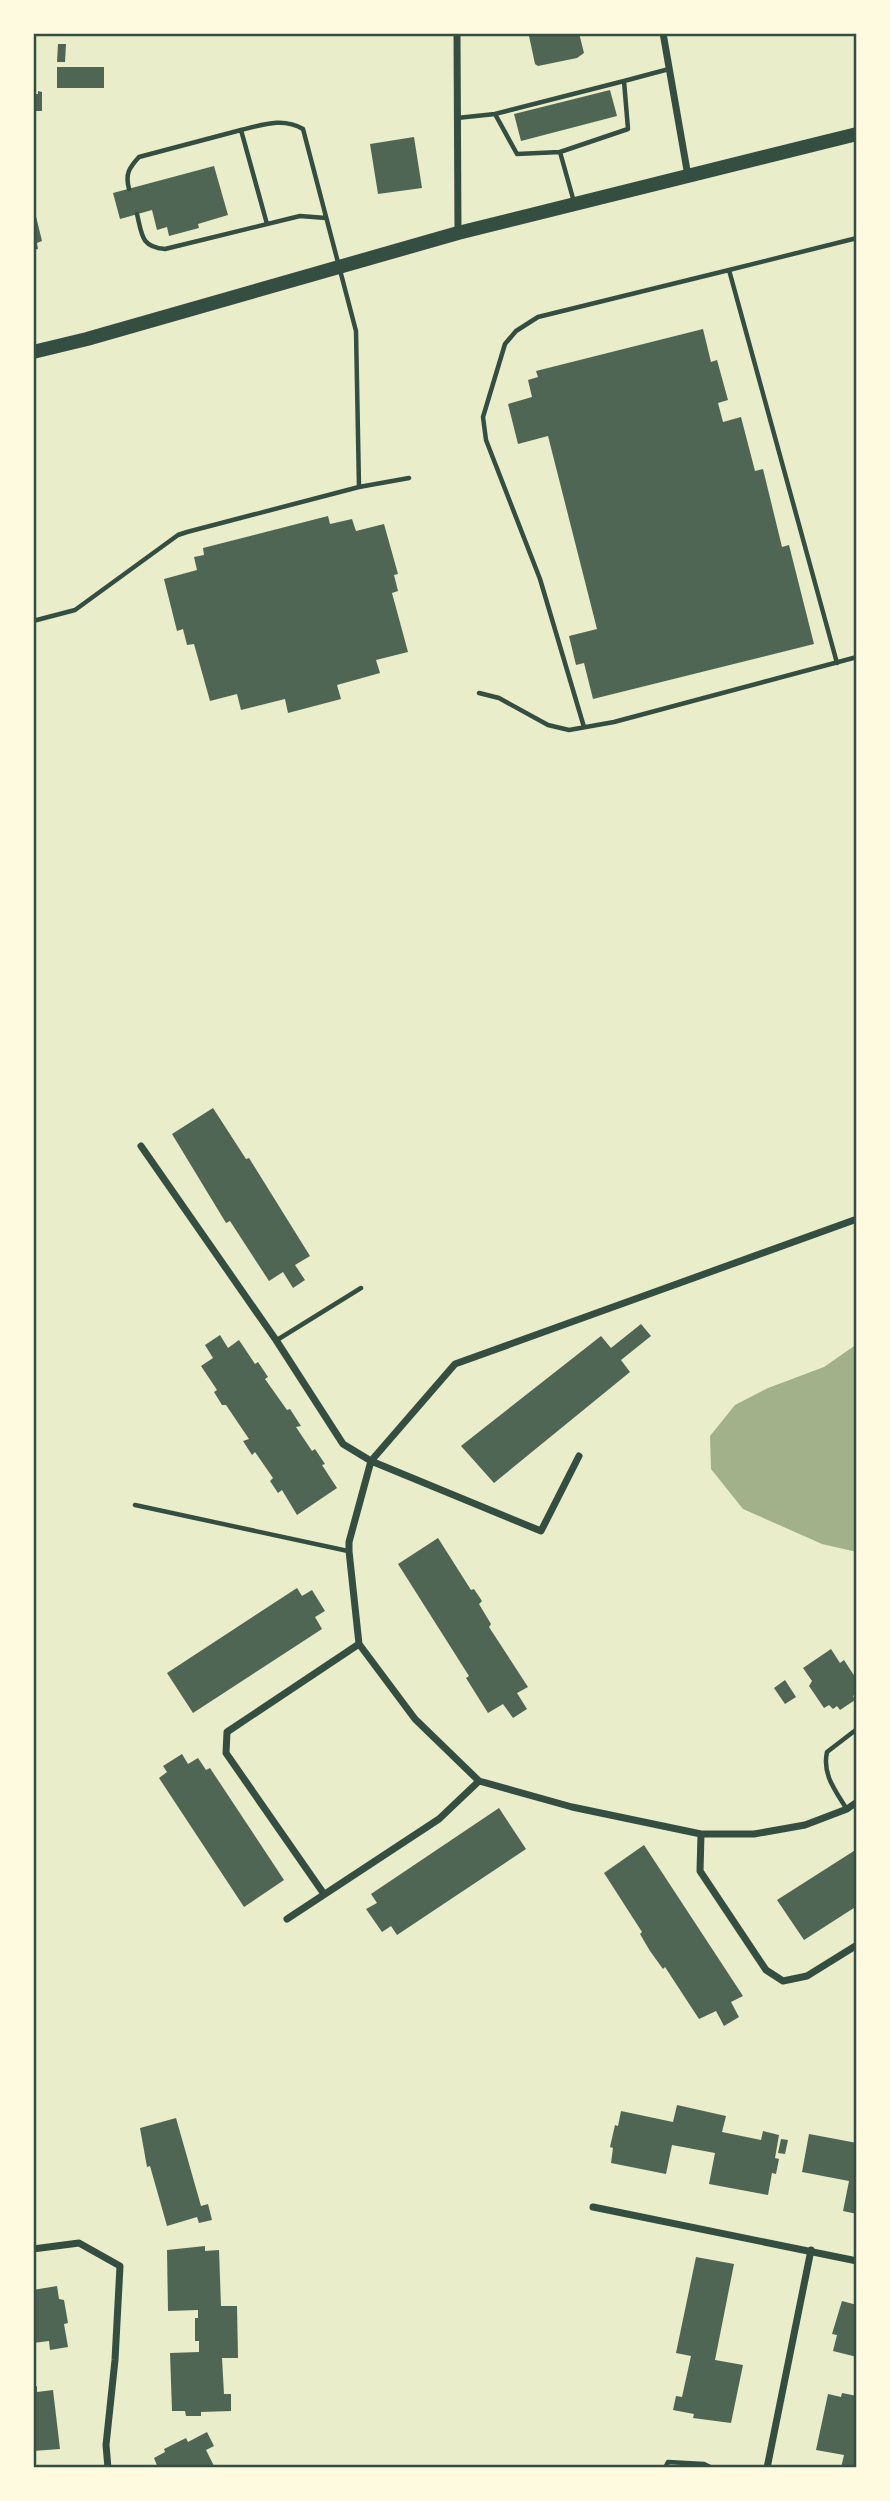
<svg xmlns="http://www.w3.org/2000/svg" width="890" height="2501" font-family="Rubik,sans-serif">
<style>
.water{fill:#a3b18a}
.building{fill:#4f6655}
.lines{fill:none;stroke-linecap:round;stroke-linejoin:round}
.service{stroke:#344e41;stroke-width:4.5}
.minor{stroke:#344e41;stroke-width:7}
.primary{stroke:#344e41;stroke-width:14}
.neatline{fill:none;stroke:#344e41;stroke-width:2.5}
</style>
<rect width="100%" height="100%" fill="#e9edc9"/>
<path class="water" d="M857,1344v208l-35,-8 -79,-35 -32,-40 -1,-33 25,-31 33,-17 56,-21z"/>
<path class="building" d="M539,33h40l5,20 -7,5 -39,8 -3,-2 -6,-28z
M58,44h8l-1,18h-8z
M57,67h47v21h-47z
M610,90l7,26 -96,25 -7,-27z
M38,91l4,1v19h-9v-17h5z
M414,137l8,51 -44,6 -8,-50z
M214,166l14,49 -30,9 1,4 -30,8 -2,-9 -10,3 -5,-20 -32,9 -7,-26z
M33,204l9,37 -5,2 1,6 -5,1z
M703,329l8,33 6,-2 11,40 -10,3 5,19 18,-5 14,54 8,-2 19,78 7,-2 25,99 -221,55 -9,-36 -8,2 -7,-29 28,-7 -49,-193 -30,8 -10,-40 24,-7 -4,-17 10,-3 -2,-6z
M328,516l2,8 22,-5 4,12 28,-7 14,50 -4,1 4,16 -6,2 16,59 -32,8 4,13 -43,12 4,14 -53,14 -3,-14 -44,11 -4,-16 -27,7 -16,-57 -7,1 -4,-16 -6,2 -13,-52 33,-9 -3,-13 10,-2 -1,-7z
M213,1108l33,51 3,-1 61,98 -15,9 10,15 -12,8 -10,-16 -14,9 -39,-60 -4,2 -54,-89z
M641,1324l10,12 -30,24 9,12 -136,111 -33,-37 140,-110 10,12z
M220,1335l8,13 11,-8 16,24 3,-2 10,15 -3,2 22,31 3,-1 11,17 -5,1 16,24 3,-2 10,15 -3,1 15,23 -40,27 -15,-25 -4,3 -8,-12 3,-3 -18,-26 -3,3 -9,-14 6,-2 -23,-34h-4l-8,-13 3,-2 -16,-24 12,-8 -8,-13z
M438,1538l33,52 3,-1 8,12 -3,3 12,20 -2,3 39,60 -11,6 10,16 -14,9 -10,-14 -15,9 -22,-35 3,-2 -71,-112z
M297,1588l5,8 10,-6 13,21 -10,6 7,12 -129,84 -26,-40z
M831,1649l9,14 4,-3 13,20v14l-4,2 2,4 -15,10 -3,-4 -4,3 -4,-4 -5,3 -15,-22 3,-5 -9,-13z
M785,1680l11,17 -11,7 -11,-16z
M182,1754l6,10 10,-6 8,12 4,-2 74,112 -40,27 -85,-129 8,-6 -4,-6z
M499,1808l27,41 -129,86 -6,-9 -9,6 -16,-23 11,-6 -6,-9z
M644,1845l99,151 -12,6 8,15 -15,9 -8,-15 -17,8 -34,-52 -2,2 -13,-18 -10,-17 2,-2 -38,-59z
M857,1849v57l-53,34 -27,-40z
M677,2105l49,11 -4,16 39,8 2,-9 16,4 -4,23 4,1 -3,15 -4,-1 -4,22 -59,-11 6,-31 -43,-8 -6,29 -55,-11 2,-15 -3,-1 5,-22 3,1 3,-15 52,11z
M176,2118l25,88 7,-2 4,16 -13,3 -2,-6 -30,9 -17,-60 -3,1 -7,-39z
M809,2134l48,9v71l-14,-3 6,-30 -47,-9z
M781,2139l7,1 -3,14 -7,-1z
M205,2246v5l14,-1 2,56h16l1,52h-16l2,36h7v17l-30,1v4h-15l-1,-5h-13l-2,-58 29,-1v-11h-4v-23h3v-8l-30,1 -1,-61z
M696,2257l38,7 -19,96 28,5 -12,58 -38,-5 1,-4 -21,-4 3,-14 6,1 9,-41 -15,-3z
M57,2286l2,13 5,1 4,23 -4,1 4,23 -18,3 -1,-9 -16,2v-53z
M842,2301l15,4v52l-24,-6 4,-16 -5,-1z
M37,2386v6l16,-2 7,59 -27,2v-64z
M842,2393l15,3v72h-16l3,-13 -28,-5 12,-56 13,3z
M207,2432l7,14 -8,4 9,18h-57l-4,-10 11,-6 -1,-3 22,-11 2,4z"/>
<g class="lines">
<path class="service" d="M495,114l129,-33
M457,118l38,-4 22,40 43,-2
M129,189c-4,-15 0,-21 10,-32l102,-27
M574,202l-14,-50 68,-23 -4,-48 45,-12
M137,214c5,21 4,33 28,35l135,-33 26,2
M267,224l-26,-94c21,-5 42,-13 62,-1l53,202 3,156
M729,270l128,-32
M33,621l42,-11 103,-75 9,-3 172,-45 50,-9
M479,693l20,5 49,27 21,5 45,-8 243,-65
M584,727l-44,-148 -54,-139 -3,-23 22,-73 11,-13 22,-14 191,-47 108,393
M277,1340l84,-52
M135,1505l213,46
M846,1808c-11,-18 -24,-34 -19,-56l30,-23
M665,2468l3,-6 36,2 8,4"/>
<path class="minor" d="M457,33l1,200
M663,33l25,143
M141,1146l135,194 67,104 28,17 170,70 38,-75
M857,1219l-402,145 -84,97 -22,81v9l10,93 56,75 64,62 93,26 129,27h53l51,-9 42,-16 10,-7
M701,1834l-1,37 66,99 17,11 24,-5 50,-31
M324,1894l-98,-141 1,-21 132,-88
M287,1919l152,-100 40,-38
M593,2207l264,54
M33,2249l46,-6 41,23 -5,94 -9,85 2,23
M767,2468l44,-218"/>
<path class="primary" d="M33,352l54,-13 371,-106 399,-99"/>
</g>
<rect width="890" height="2501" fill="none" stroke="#fefae0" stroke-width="70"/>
<rect x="35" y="35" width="820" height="2431" class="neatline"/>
</svg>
